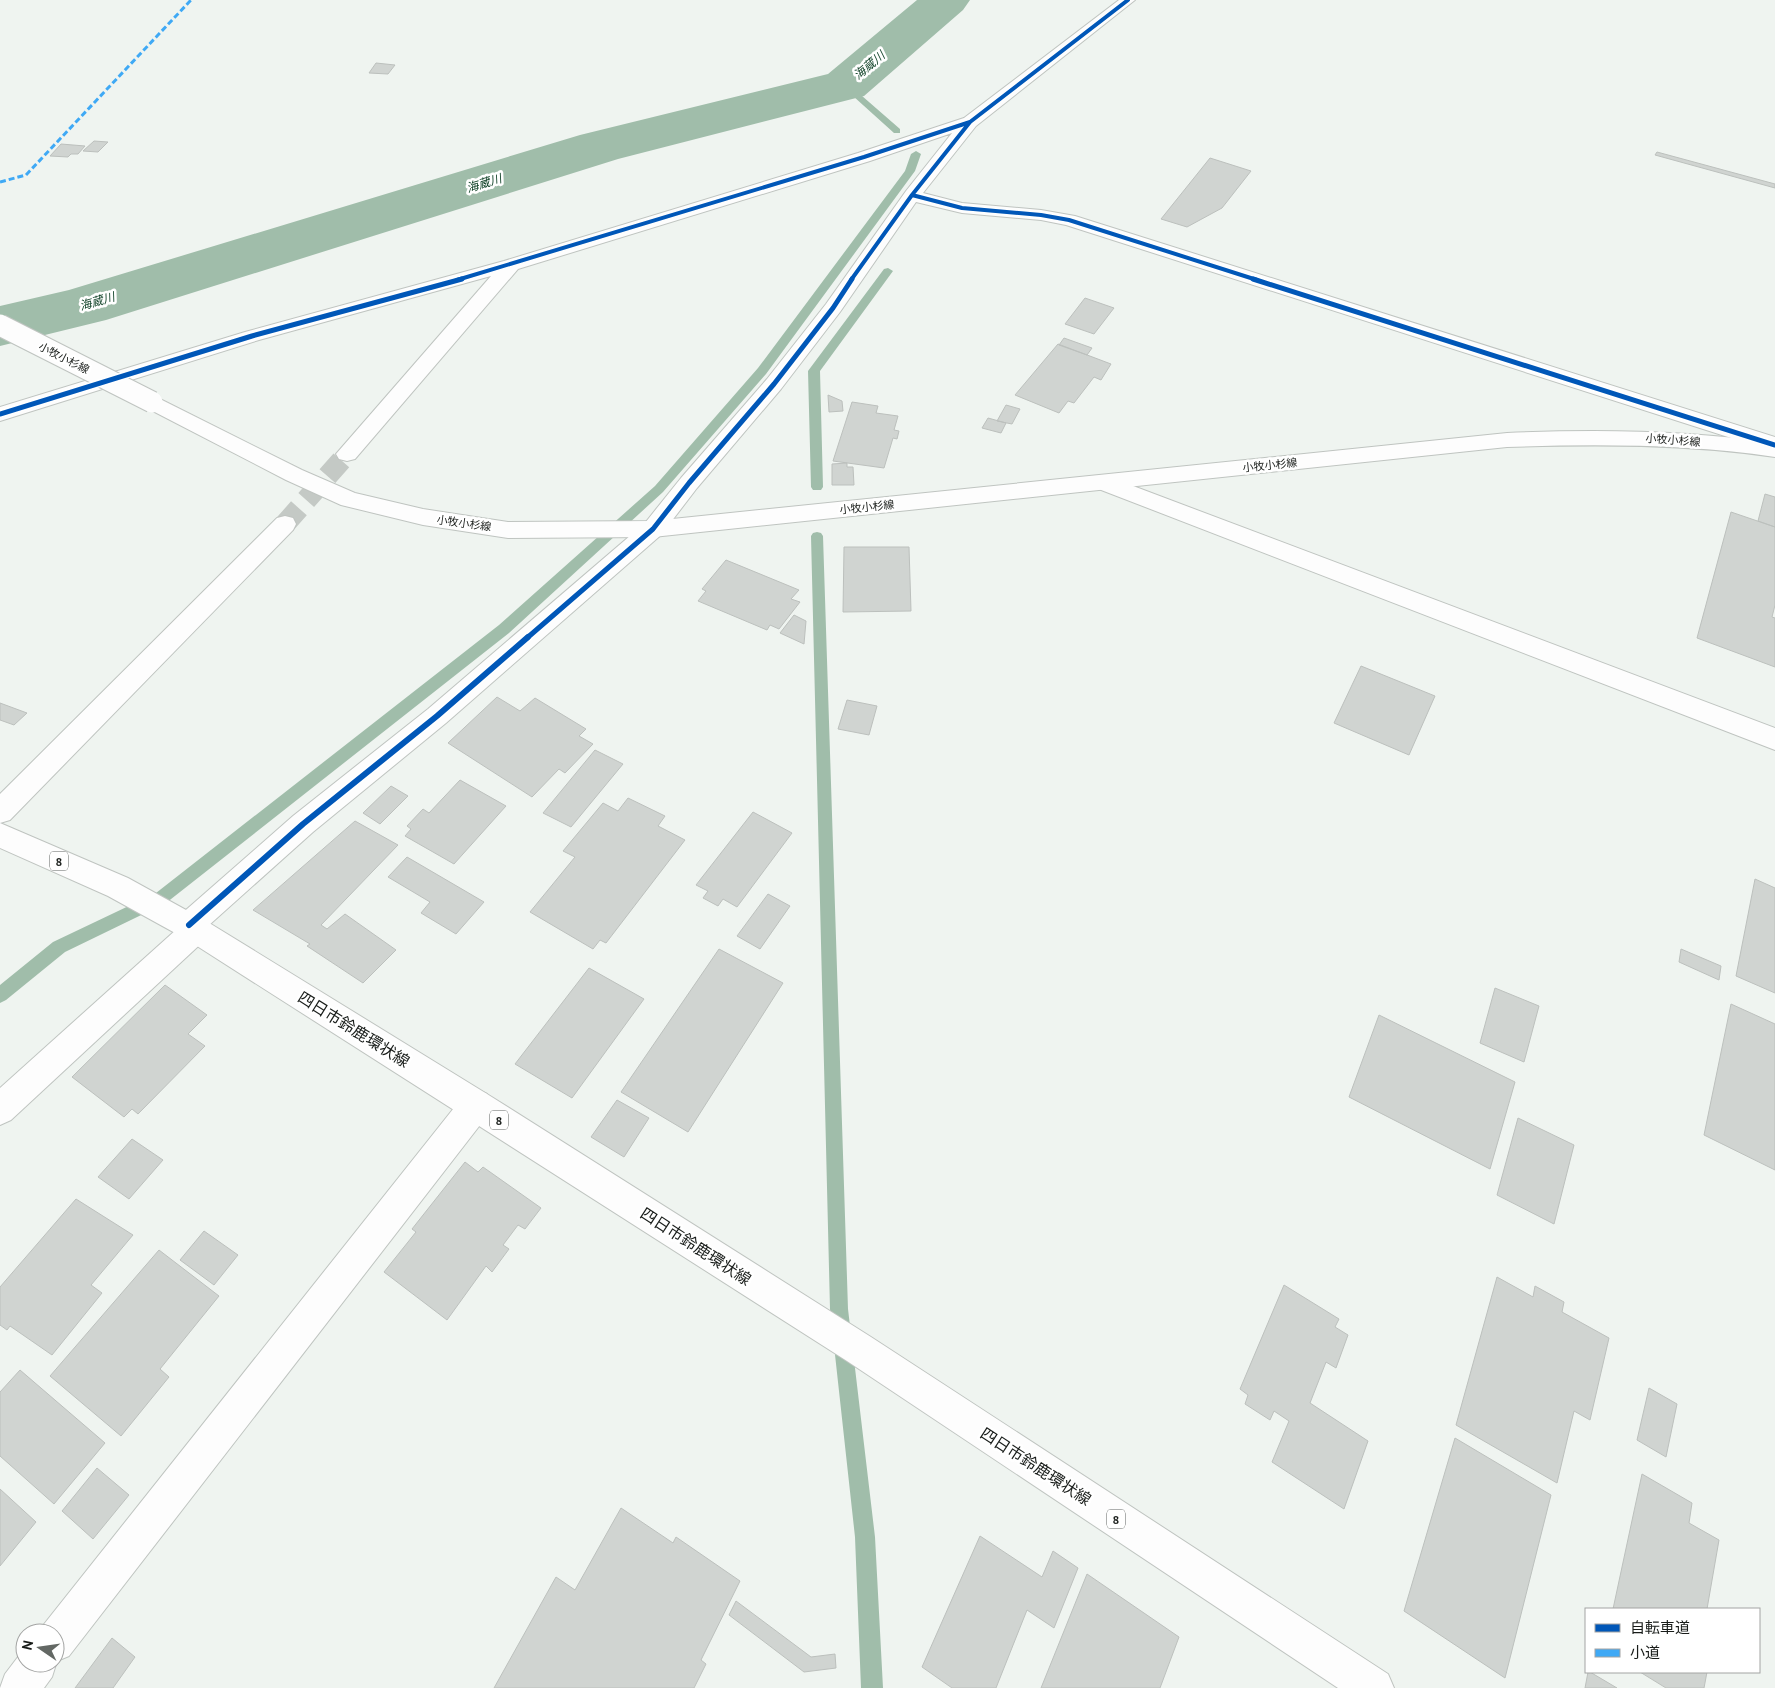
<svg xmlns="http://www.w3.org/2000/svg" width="1775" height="1688" font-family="'PT Sans','Noto Sans JP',sans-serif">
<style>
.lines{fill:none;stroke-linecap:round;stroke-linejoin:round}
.stream{fill:#a0bdaa;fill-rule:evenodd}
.river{fill:#a0bdaa;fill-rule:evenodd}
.building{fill:#d0d4d1;stroke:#bcc0bd}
.minor-tunnel{stroke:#c4c9c5;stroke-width:21;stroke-dasharray:21 11;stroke-linecap:butt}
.minor-casing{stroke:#bfc4c0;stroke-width:2}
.secondary-casing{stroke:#bfc4c0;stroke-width:2}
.primary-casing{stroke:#bfc4c0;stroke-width:2}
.minor{fill:#fdfdfd;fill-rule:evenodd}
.secondary{fill:#fdfdfd;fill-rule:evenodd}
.primary{fill:#fdfdfd;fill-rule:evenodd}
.secondary-bridge-casing{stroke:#bfc4c0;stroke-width:23;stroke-linecap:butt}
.secondary-bridge{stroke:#fdfdfd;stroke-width:21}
.quiet{stroke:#3fa9f5;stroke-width:3;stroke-dasharray:6 3;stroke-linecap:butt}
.cycleway-far2-casing{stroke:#fff;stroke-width:5.5}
.cycleway-far1-casing{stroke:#fff;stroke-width:8}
.cycleway-casing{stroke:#fff;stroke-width:9}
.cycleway-far2{stroke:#0057b8;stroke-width:4}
.cycleway-far1{stroke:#0057b8;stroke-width:5}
.cycleway{stroke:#0057b8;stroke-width:6}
.labels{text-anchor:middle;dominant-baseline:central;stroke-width:5;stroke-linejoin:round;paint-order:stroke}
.far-street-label{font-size:11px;fill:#181c19;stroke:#fff}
.far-water-label{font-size:12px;font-style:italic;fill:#15462c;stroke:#fff}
.shield{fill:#fff;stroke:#5d605e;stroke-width:1}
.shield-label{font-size:12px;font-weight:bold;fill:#181c19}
.near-street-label{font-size:16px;fill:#181c19;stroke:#fff}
</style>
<rect width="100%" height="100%" fill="#eff4f0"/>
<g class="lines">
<path class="stream" d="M846,82l54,47v4h-6l-51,-46v-4z
M916,151l5,3 -6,17 -149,203 -103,118 -154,141 -343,270 -101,49 -59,48 -6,3v-18l53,-43 103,-49 343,-268 156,-139 103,-118 147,-197 6,-17z
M888,268l5,3 -73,100 3,116 -2,3h-8l-2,-3 -3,-116 76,-102z
M817,532l4,1 2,3 25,773 27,228 8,151h-22l-6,-151 -25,-228 -19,-773 2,-3z"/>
<path class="river" d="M917,0h53l-7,10 -99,86 -246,63 -512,161 -106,26v-40l69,-16 511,-155 248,-61z"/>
</g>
<path class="building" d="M376,63l19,2 -7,9 -19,-1z
M94,141l14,1 -10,10 -15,-1z
M61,144l24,2 -7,8h-7l-3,3 -18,-1z
M1657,152l118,32v4l-120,-33z
M1210,158l41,13 -29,37 -35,19 -26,-8z
M1085,298l29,10 -20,26 -29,-10z
M1064,338l28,10 -5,7 -28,-10z
M1058,344l53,20 -10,16 -7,-3 -20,26 -6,-2 -9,12 -44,-18z
M828,395l14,6 1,10 -14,1z
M852,402l26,4 -2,7 22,3 -4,14 5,1 -2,8 -4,-1 -9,30 -51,-7z
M1006,405l14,4 -8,15 -15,-3z
M988,418l18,5 -5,10 -19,-5z
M847,463v4h6l1,18h-22v-21z
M1765,494l10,3v30l-17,-6z
M1731,512l44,15v78l-3,12 3,1v49l-78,-29z
M844,547h65l2,64 -68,1z
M726,560l73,30 -8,9 9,3 -21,27 -9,-4 -3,5 -69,-29 8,-10 -4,-2z
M794,615l12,6 -2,23 -24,-11z
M1361,666l74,30 -26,59 -75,-32z
M497,697l23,14 15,-13 51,31 -7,7 14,8 -28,29 -6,-4 -27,28 -84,-54z
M847,700l30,6 -8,29 -31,-6z
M0,703l27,10 -13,12 -14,-5z
M595,750l28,14 -52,63 -28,-14z
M460,780l46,26 -52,58 -49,-28 6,-7 -4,-3 16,-17 6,4z
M391,786l17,10 -28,28 -17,-11z
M628,798l37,18 -7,10 27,14 -79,103 -6,-3 -7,9 -63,-37 45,-55 -12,-6 40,-48 15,8z
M753,812l39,21 -55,74 -14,-8 -5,7 -15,-8 5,-7 -12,-6z
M355,821l43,24 -77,80 6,4 18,-15 51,36 -33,33 -56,-37 3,-2 -57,-34z
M407,857l77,45 -28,32 -35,-21 9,-11 -42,-25z
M1755,879l20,9v105l-39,-17z
M768,894l22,12 -30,43 -23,-13z
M719,949l64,34 -95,149 -67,-40z
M1681,949l40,17 -2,14 -40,-18z
M589,968l55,31 -72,99 -57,-34z
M165,985l42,30 -19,19 17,12 -67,68 -6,-5 -8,8 -52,-40z
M1495,988l44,18 -15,56 -44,-19z
M1731,1004l44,20v146l-71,-35z
M1379,1015l136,67 -25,87 -141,-72z
M617,1100l32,18 -25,39 -33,-20z
M1518,1118l56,27 -20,79 -57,-29z
M132,1139l31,21 -34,39 -31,-22z
M465,1162l13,10 5,-5 58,41 -16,21 -7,-4 -15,20 6,4 -17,23 -6,-6 -39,54 -63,-48 32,-40 -4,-3z
M76,1199l57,36 -42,50 11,8 -50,62 -42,-29 -3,4 -7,-5v-38z
M204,1231l34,24 -24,30 -34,-25z
M159,1250l60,46 -59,73 9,8 -48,59 -71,-60z
M1497,1277l36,20 2,-11 29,16 -2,10 47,26 -19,82 -16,-9 -17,72 -101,-58z
M1284,1285l55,34 -4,8 13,8 -12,33 -10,-6 -16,41 58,38 -24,68 -72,-47 17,-41 -15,-10 -4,9 -25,-16 3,-9 -8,-6z
M20,1370l85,73 -51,61 -54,-48v-64z
M1649,1388l28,16 -11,53 -29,-17z
M1455,1438l96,57 -46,183 -101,-67z
M97,1468l32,27 -36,44 -31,-28z
M1642,1474l50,29 -3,20 30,17 -12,69h-94z
M0,1489l36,33 -36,44z
M621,1508l52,35 3,-6 64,44 -39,79 5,4 -12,24h-200l62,-111 19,13z
M980,1536l62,41 11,-26 25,17 -24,60 -27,-18 -31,78h-44l-30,-21z
M1087,1574l92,63 -19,51h-119z
M736,1601l75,56 24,-3 1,14 -32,4 -75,-57z
M112,1638l23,19 -22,31h-38z
M1588,1672h2l27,16h-32z
M1640,1672h67l-3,16h-38z"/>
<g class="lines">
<path class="minor-tunnel" d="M285,524l62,-70"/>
<defs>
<path id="minor" d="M1119,0h16l-159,126 -53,67 39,10 79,7 34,6 700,221v15l-709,-227 -25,-5 -79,-7 -46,-11 -76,110 -59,77 -84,99 -36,47 -215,188 -133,109 -105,94 2,4 -4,9 -195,181 -11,5v-37l177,-159 -2,-4 4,-9 114,-100 135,-107 217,-186 36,-45 86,-99 59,-75 80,-113 46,-58 -82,28 -352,108 -163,190 -8,2 -8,-2 -3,-5 155,-178 -232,64 -259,81v-14l245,-75 259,-71 354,-108 106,-35z
M1104,475l671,253v22l-679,-262 -3,-5 3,-5z
M285,516l8,2 3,6 -3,6 -283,290 -10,3v-29l277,-276z
M476,1089l11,5 5,11 -5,11 -418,540 -12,5 -5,16 -8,11h-44l5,-14 19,-25 1,14h30v-30h-16l2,-5 424,-534z"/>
<path id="secondary" d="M152,395l150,75 53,23 68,16 85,13 145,-1 854,-88c90,-4 179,-3 268,10v14c-89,-13 -178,-13 -268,-10l-854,90 -145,1 -85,-13 -82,-20 -55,-25 -141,-73 -3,-5 3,-5z"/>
<path id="primary" d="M0,823l128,55 78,43 281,173 384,243 517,337 6,14h-56l-491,-327 -661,-422 -78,-43 -108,-48z"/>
</defs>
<use href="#minor" class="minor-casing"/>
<use href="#secondary" class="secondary-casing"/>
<use href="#primary" class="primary-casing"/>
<use href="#minor" class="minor"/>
<use href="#secondary" class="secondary"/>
<use href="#primary" class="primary"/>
<defs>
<path id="secondary-bridge" d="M0,325l152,77"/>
</defs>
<use href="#secondary-bridge" class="secondary-bridge-casing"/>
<use href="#secondary-bridge" class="secondary-bridge"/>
<path class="quiet" d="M0,182l26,-7 165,-175"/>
<defs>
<path id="cycleway-far2" d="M1128,0l-158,122 -58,73 50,13 79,7 28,5 188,60
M457,280l407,-123 106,-35
M851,280l61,-85"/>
<path id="cycleway-far1" d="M1253,279l522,166
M0,414l252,-78 210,-57
M527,638l126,-109 36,-46 85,-99 59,-76 19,-29"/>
<path id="cycleway" d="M189,925l114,-101 134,-108 91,-79"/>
</defs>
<use href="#cycleway-far2" class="cycleway-far2-casing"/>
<use href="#cycleway-far1" class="cycleway-far1-casing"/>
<use href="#cycleway" class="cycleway-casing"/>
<use href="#cycleway-far2" class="cycleway-far2"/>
<use href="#cycleway-far1" class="cycleway-far1"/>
<use href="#cycleway" class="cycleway"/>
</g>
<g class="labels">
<g class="far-street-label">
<text transform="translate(64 358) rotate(27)">小牧小杉線</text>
<text transform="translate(1673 440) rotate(4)">小牧小杉線</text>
<text transform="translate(1270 465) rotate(-6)">小牧小杉線</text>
<text transform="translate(867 507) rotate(-6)">小牧小杉線</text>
<text transform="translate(464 523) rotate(8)">小牧小杉線</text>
</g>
<g class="far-water-label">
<text transform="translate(869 65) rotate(-40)">海蔵川</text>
<text transform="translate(484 183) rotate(-17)">海蔵川</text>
<text transform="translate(97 301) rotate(-16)">海蔵川</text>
</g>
<g class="shield">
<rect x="50" y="851.5" width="18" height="19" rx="4"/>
<rect x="490" y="1110.5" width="18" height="19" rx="4"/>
<rect x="1107" y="1509.5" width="18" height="19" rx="4"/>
</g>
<g class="shield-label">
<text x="59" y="861">8</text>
<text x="499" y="1120">8</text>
<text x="1116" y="1519">8</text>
</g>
<g class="near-street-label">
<text transform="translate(354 1029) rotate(32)">四日市鈴鹿環状線</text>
<text transform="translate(696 1246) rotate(33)">四日市鈴鹿環状線</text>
<text transform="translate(1036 1466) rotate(33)">四日市鈴鹿環状線</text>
</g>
</g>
<rect x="1585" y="1608" width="175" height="65" fill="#ffffff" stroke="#a3a4a3"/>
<rect x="1595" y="1624" width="25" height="8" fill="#0057b8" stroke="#a3a4a3"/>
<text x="1630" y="1633" font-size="15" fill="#181c19">自転車道</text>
<rect x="1595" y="1649" width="25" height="8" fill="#3fa9f5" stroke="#a3a4a3"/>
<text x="1630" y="1658" font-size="15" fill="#181c19">小道</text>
<g transform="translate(40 1648) rotate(283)"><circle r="24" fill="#ffffff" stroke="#a3a4a3"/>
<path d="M0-4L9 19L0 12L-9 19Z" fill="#636864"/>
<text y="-8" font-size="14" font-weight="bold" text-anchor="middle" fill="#181c19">N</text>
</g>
</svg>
